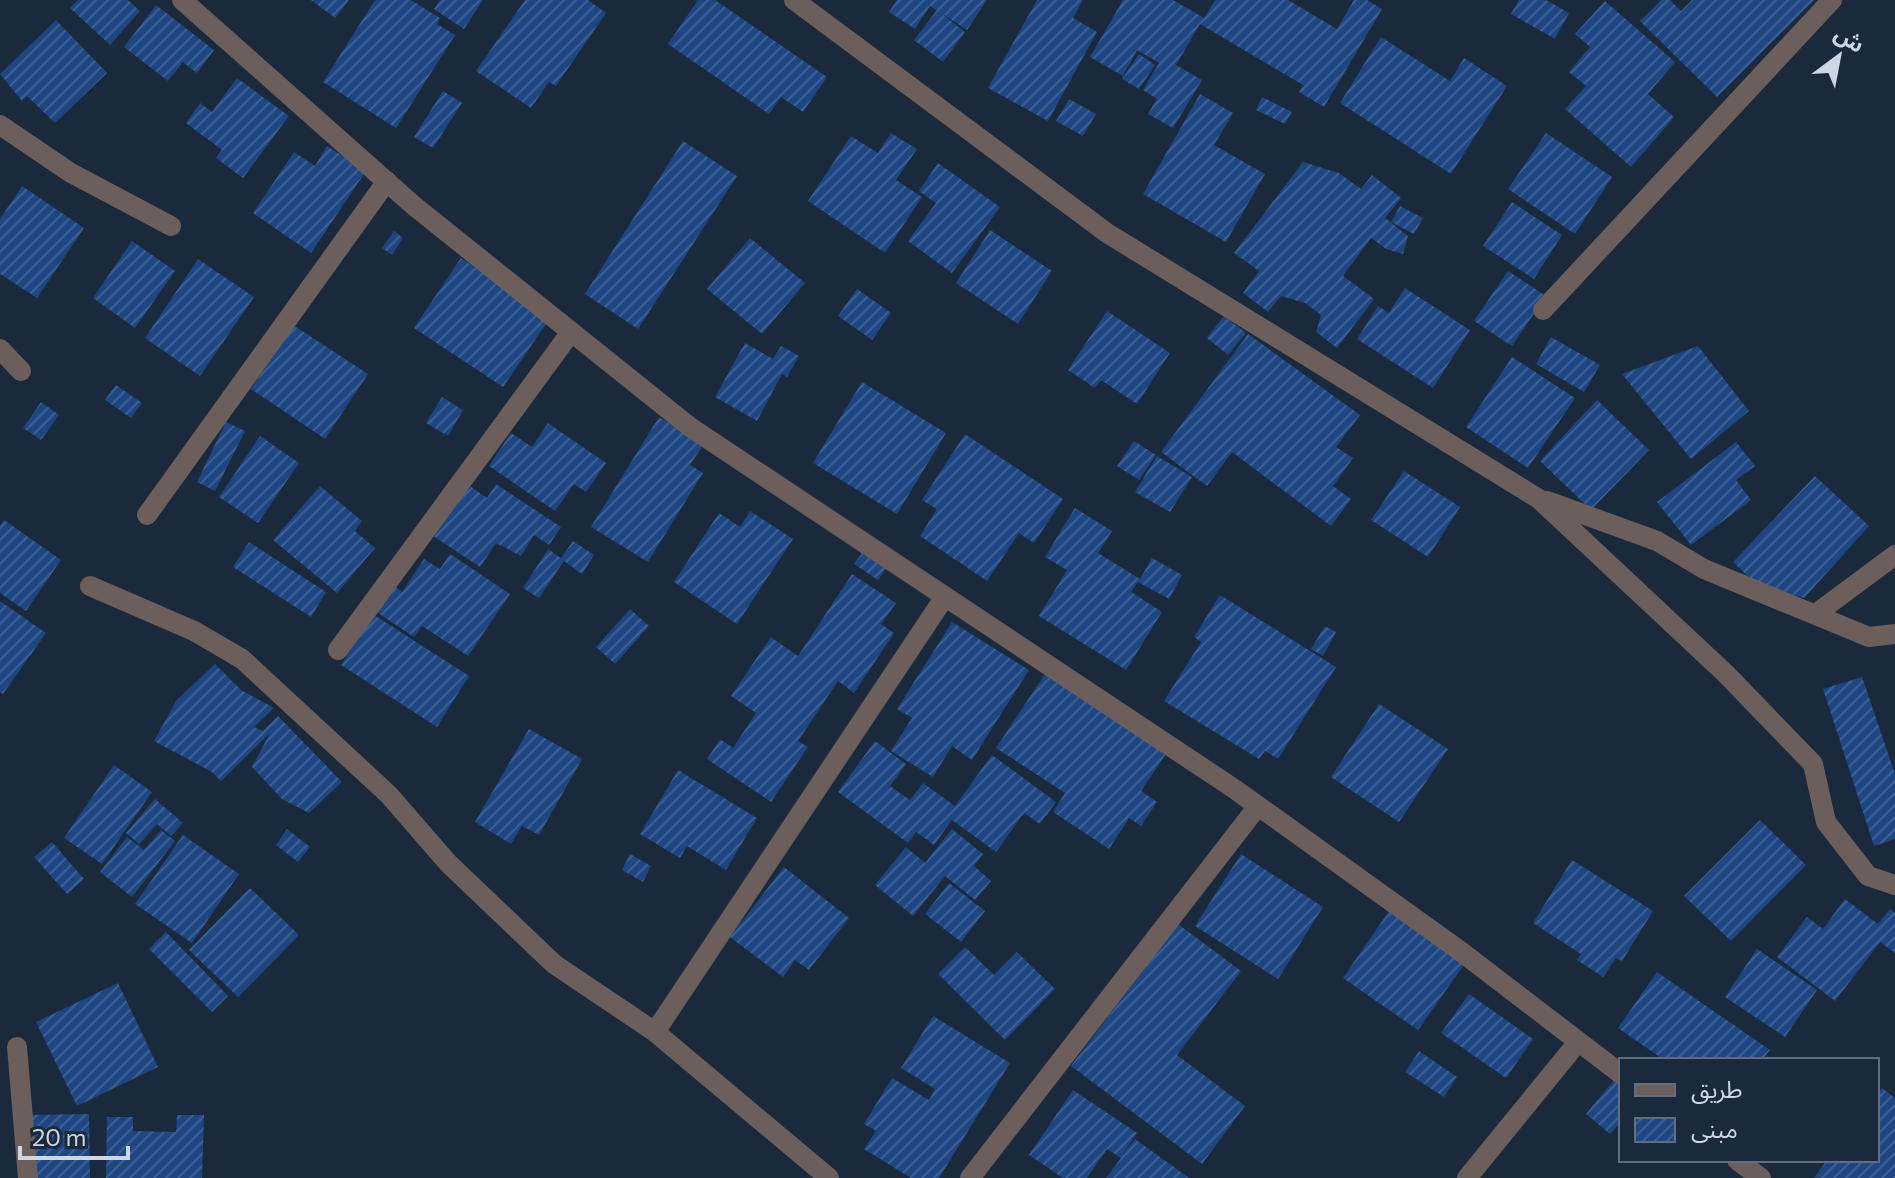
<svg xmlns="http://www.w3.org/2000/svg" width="1895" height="1178" font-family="Commissioner,'Noto Sans Arabic',sans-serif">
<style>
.building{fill:url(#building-hatch)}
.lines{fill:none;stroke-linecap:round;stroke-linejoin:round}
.minor{stroke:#6c5e5b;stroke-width:20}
</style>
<defs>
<pattern id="building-hatch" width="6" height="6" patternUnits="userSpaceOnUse" patternTransform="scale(2)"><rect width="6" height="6" fill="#1d4682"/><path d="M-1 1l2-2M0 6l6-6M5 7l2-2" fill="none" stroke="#3d6094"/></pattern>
</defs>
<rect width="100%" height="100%" fill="#1b293d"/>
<path class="building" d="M78,0h50l12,11 -30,34 -40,-37z
M311,0h38l-14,18z
M375,0h36l29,18 -3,6 18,11 -59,93 -73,-46z
M440,0h43l-19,29 -30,-20z
M525,0h63l18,13 -50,73 -7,-4 -18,26 -55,-37z
M698,0h17l112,77 -24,35 -22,-15 -12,17 -101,-70z
M897,0h90l-20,30 -37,-24 -15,23 -26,-17z
M1037,0h46l-10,18 24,14 -49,89 -60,-33z
M1123,0h50l31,18 11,-18h73l49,29 17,-29h13l15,9 -58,98 -25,-15 4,-7 -103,-61 -24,41 26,15 -29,48 -25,-14 9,-15 -14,-9 16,-27 -22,-13 -14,26 -33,-19z
M1519,0h27l23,13 -14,26 -44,-25z
M1661,0h9l11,11 11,-11h122l-97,97 -77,-76z
M1605,1l70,61 -27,32 26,23 -43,50 -66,-58 21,-23 -17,-14 21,-25 -15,-13z
M156,5l58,45 -17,23 -14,-11 -15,19 -44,-34z
M937,10l28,22 -22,30 -29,-22z
M56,20l51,53 -52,50 -28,-27 -5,5 -22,-27z
M1381,37l69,44 14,-23 43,28 -56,88 -111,-71z
M1139,54l16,11 -16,24 -17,-10z
M237,78l52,38 -46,62 -27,-20 6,-8 -36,-27 14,-20 12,9z
M443,91l19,12 -29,45 -19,-11z
M1200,94l33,19 -19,32 51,29 -39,68 -83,-48z
M1262,97l30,15 -7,12 -29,-14z
M1069,99l27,15 -13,22 -27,-15z
M891,133l26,16 -21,31 26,17 -37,56 -77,-52 43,-65 27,17z
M1546,133l66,44 -37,57 -67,-45z
M683,141l54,35 -99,153 -53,-35z
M327,146l39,25 -55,82 -58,-40 41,-61 21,14z
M1303,162l36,11 22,16 11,-14 29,23 -16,20 23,18 -5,18 -17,-5 -15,-11 -28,38 31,23 -37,49 -21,-16 5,-17 -16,-12 -24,-7 -13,16 -25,-19 16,-22 -25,-18z
M938,163l62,44 -48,66 -44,-32 28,-38 -17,-12z
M22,186l62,42 -47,70 -37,-24v-55z
M1512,202l50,33 -28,44 -51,-33z
M1400,206l23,12 -9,16 -23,-12z
M990,230l62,41 -34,53 -62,-41z
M394,231l9,7 -11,17 -10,-7z
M750,238l55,45 -43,51 -55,-45z
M132,241l43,30 -40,57 -42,-30z
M461,258l89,60 -47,69 -89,-59z
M198,259l56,38 -54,79 -55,-38z
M1508,271l38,25 -34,50 -38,-25z
M1405,288l65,42 -37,58 -76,-49 21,-33 11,7z
M857,289l34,24 -19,27 -34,-24z
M1107,311l63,42 -33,51 -36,-24 -6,8 -27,-18z
M1224,316l22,17 -18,22 -21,-17z
M293,325l75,49 -43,65 -74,-50z
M1248,334l112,81 -24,32 17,11 -20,28 18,13 -20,27 -99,-74 -25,34 -46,-34z
M1551,337l49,28 -16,27 -48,-28z
M745,343l28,16 8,-13 18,10 -12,21 -5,-3 -25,47 -42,-24z
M1698,346l51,65 -58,48 -69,-85z
M1512,357l63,41 -47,70 -62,-41z
M862,382l84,51 -49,81 -84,-51z
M116,385l26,18 -11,15 -26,-18z
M442,397l21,13 -15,26 -22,-13z
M1597,400l52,50 -58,60 -51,-49z
M41,402l18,13 -18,25 -18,-12z
M659,417l44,28 -13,20 13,8 -55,89 -57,-35z
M226,422l19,9 -30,60 -18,-9z
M548,423l58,40 -20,29 -12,-8 -19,27 -66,-45 22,-33 21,14z
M965,434l98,65 -29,44 -15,-10 -32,48 -67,-45 17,-27 -15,-9z
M260,436l39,27 -41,60 -39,-26z
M1134,441l22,14 -17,25 -22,-14z
M1736,442l19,24 -19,14 15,20 -60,45 -34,-43z
M1157,456l35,21 -22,35 -35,-20z
M1404,471l56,36 -32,50 -57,-37z
M1815,476l54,50 -65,72 -48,-14 -23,-22z
M467,484l20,14 9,-14 65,43 -12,18 -15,-10 -13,21 -25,-13 -16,24 -47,-31z
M320,486l42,35 -7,10 20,17 -38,45 -64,-53z
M1075,508l37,23 -14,22 42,26 12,-21 30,17 -13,24 -31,-17 -7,10 31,20 -36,58 -87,-54 28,-46 -22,-13z
M750,511l43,28 -56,85 -63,-42 45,-69 21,14z
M4,520l57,40 -35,51 -26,-18v-67z
M573,541l21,14 -12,19 -18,-13 -25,37 -16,-10 25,-39 13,9z
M249,542l77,50 -15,25 -78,-50z
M867,546l23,17 -12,17 -24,-16z
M450,554l60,40 -42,62 -46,-30 -8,11 -39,-26 18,-26 9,7 22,-33 16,10z
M852,574l44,29 -15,21 13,9 -40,60 -16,-12 -40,60 10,6 -37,55 -64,-43 13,-20 13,9 23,-35 -25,-17 40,-59 27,19z
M1220,595l116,72 -58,92 -13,-8 -6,8 -95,-58 37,-59 -7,-5z
M0,601l46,32 -43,61 -3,-2z
M630,609l19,17 -34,38 -19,-17z
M374,615l95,61 -32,51 -96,-62z
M952,622l77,48 -57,90 -20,-14 -19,31 -42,-26 21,-33 -15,-9z
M1325,626l11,6 -13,24 -12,-7z
M215,664l26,26 33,18 -20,19 9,4 15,-15 64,66 -33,31 -27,-14 -30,-32 18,-34 -49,48 -9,-9 -58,-31 22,-40z
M1045,674l121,80 -25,37 16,11 -16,24 -12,-8 -20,31 -56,-37 12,-19 -69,-45z
M1862,677l33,97v65l-21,7 -51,-157z
M1379,704l69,45 -49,73 -68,-45z
M529,729l53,30 -43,76 -17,-9 -11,18 -36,-22z
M875,741l31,23 -16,22 20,14 13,-17 32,23 37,-51 64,47 -16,22 -16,-11 -28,39 -44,-32 -18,25 -18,-13 -8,11 -70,-51z
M114,765l38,27 -50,72 -38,-26z
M678,770l79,48 -31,52 -39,-24 -7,12 -40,-24z
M155,799l28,24 -12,13 -14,-12 -18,20 -13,-11z
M1760,820l46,45 -75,76 -47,-45z
M287,829l23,18 -12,15 -22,-17z
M952,829l31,25 -9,12 17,15 -16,19 -30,-24 -32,40 -38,-31 31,-38 19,16z
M161,830l14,11 -43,56 -32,-25 27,-35 17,13z
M183,835l56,39 -47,69 -57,-39z
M52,842l32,37 -17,15 -33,-37z
M630,854l21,12 -8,16 -21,-12z
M1241,854l82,53 -45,72 -83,-53z
M1572,860l81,51 -31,50 -6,-3 -13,19 -26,-17 4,-6 -48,-31z
M784,867l65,51 -40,52 -14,-10 -12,17 -53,-40z
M949,883l36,28 -24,31 -36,-28z
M250,888l49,47 -61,62 -49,-47z
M1845,899l33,25 12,-15 5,4v40l-15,-11 -45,59 -58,-44 30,-40 16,12z
M1392,907l76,52 -50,71 -75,-52z
M1178,924l63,47 -64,84 68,51 -43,58 -131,-98z
M166,932l62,64 -16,16 -63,-63z
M965,947l29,28 23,-23 38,37 -50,51 -67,-66z
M1757,949l60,41 -32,47 -60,-40z
M1657,972l113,78 -8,10h-98l-46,-32z
M118,983l40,84 -81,39 -41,-84z
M1469,994l64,45 -27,39 -65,-45z
M933,1016l77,47 -71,115h-28l-47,-29 12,-18 -12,-7 28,-46 37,22 6,-11 -34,-21z
M1419,1051l38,26 -13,20 -39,-25z
M1616,1078l5,4v40l-11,12 -24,-20z
M1882,1088l13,10v80h-81l13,-18h50v-66z
M1073,1090l64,43 -15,22 13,-16 54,39h-83l15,-20 -14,-9 -20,29h-24l-34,-23z
M89,1114l1,64h-62l-1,-63z
M177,1115h27l-2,63h-96l1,-61h26v14l43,1z"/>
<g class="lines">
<path class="minor" d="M182,0l231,205 277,222 546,363 223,160 162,124
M794,0l313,233 432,266 187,175 87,90 13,58 42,54 27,9
M0,125l71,48 100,53
M1543,310l289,-310
M0,349l21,22
M1547,501l110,40 47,28 165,68 26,-3
M147,515l240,-334
M90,586l104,45 48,28 147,136 59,68 106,101 101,68 174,146
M1817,613l78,-58
M338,650l233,-318
M655,1032l289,-434
M17,1047l11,131
M1737,1160l24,18
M970,1178l288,-372
M1467,1178l111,-136"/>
</g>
<rect x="1619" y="1058" width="260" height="104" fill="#1b293d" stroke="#626e7f" stroke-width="2"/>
<rect x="1635" y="1084" width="40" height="12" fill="#6c5e5b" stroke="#626e7f" stroke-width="2"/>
<text x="1691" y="1098" font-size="24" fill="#cdd6e3">طريق</text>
<rect x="1635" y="1118" width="40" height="24" fill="url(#building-hatch)" stroke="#626e7f" stroke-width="2"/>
<text x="1691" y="1138" font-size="24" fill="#cdd6e3">مبنى</text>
<g transform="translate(1839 56) rotate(32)" stroke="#1b293d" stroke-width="6" paint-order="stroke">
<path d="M0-6L14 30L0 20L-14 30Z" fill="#cdd6e3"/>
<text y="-12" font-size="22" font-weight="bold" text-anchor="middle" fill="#cdd6e3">ش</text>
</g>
<path d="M20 1146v12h108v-12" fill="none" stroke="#cdd6e3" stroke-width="4"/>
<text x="32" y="1146" font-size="24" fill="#cdd6e3" stroke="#1b293d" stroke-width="6" paint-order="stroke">20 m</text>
</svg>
